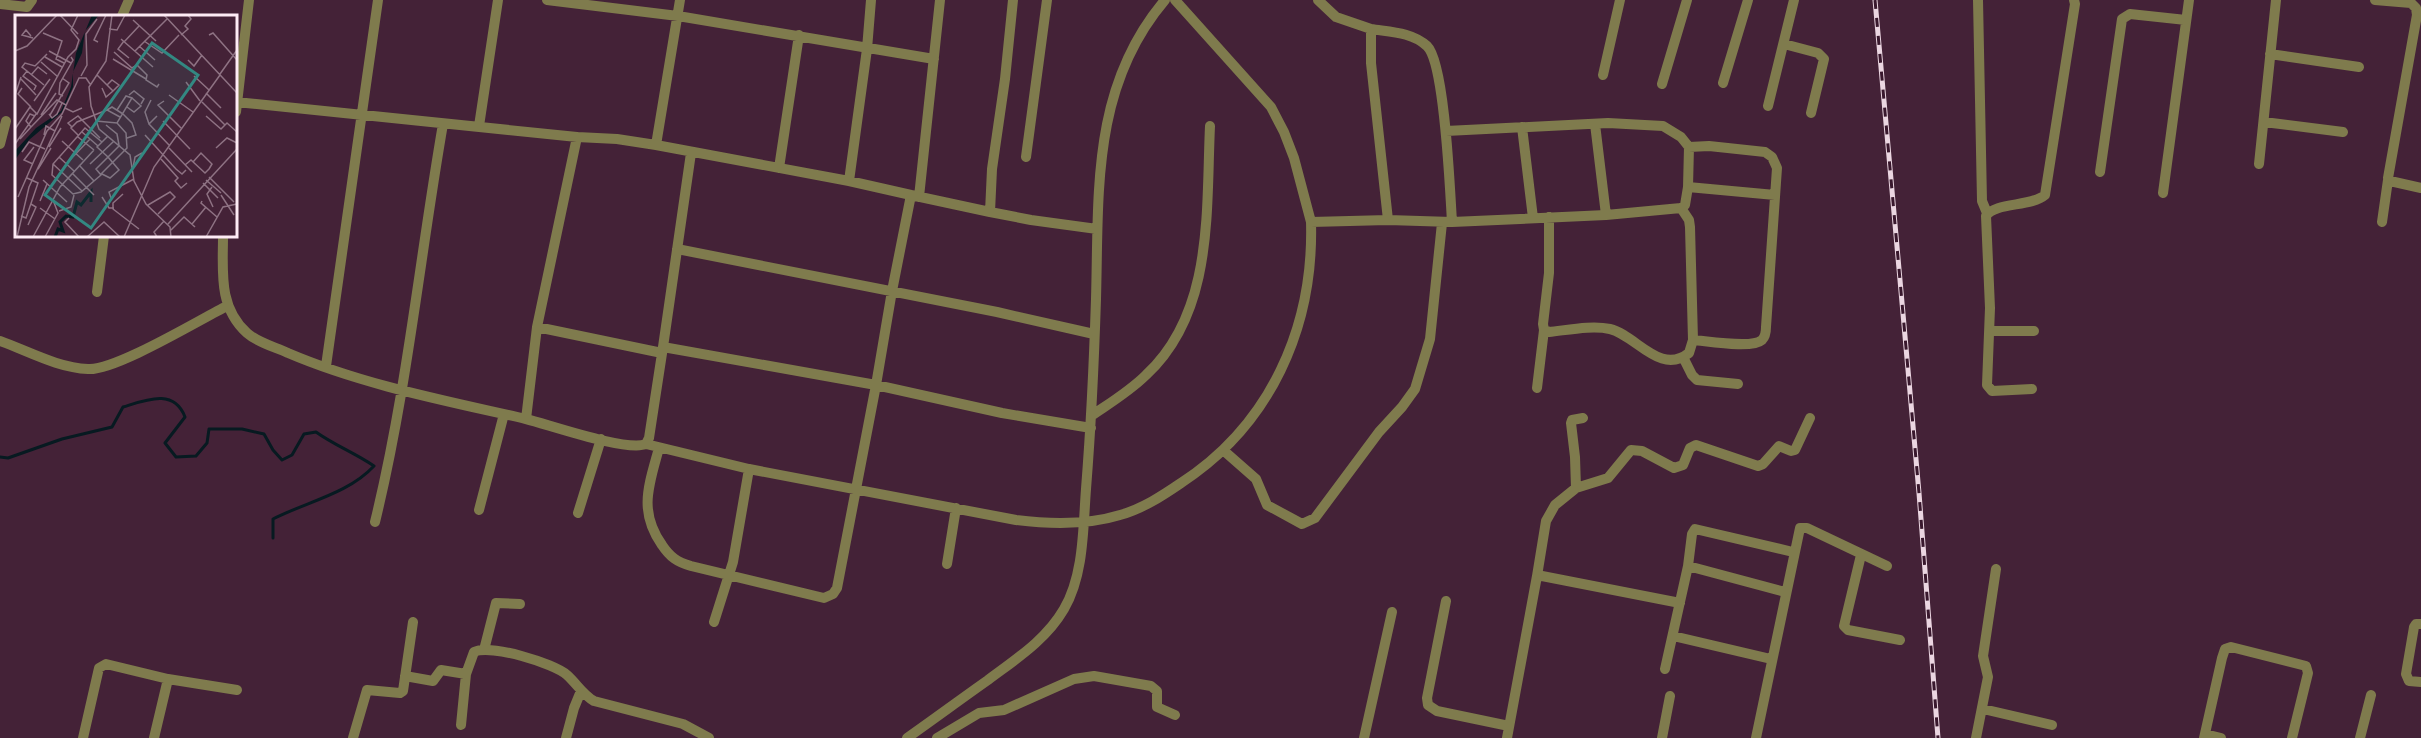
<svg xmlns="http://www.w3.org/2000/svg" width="2421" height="738" font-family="'Work Sans',sans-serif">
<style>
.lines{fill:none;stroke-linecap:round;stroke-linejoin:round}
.stream{stroke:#071a21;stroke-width:3}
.minor{stroke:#7f7b4d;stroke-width:10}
.rail-casing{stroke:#ebd6e1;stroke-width:5}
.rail{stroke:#39182d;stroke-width:3;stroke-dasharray:9;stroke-linecap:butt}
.inset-river{fill:none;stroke:#071a21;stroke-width:3}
.inset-road{fill:none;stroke:#8e7283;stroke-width:1.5}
.view{fill:#338882;fill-opacity:0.15;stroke:#338882;stroke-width:3}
.inset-edge{fill:none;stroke:#feebf5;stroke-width:3}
</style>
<rect width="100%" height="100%" fill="#442237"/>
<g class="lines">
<path class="stream" d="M0,457l8,1 54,-19 50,-12 11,-20c23,-7 51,-19 62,10l-20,26 11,14 20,-1 11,-13 2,-14h33l22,5 9,16 9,10 10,-5 12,-21 12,-2c18,13 39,21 58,34 -26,28 -68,36 -101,53v19"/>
<path class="minor" d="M547,0l131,16 256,43
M871,0l-4,49 -18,132 62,14
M1013,0l-8,79 -13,90 -2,43 41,8 66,9
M1175,0l96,107 13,25 10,26 17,64 77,-2 64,2 154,-7 75,-7 4,-3 3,-18 1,-40 -8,-10 -18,-11 -55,-3 -162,8
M1318,0l18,17 35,12
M1978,0l4,201 5,12
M2375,0l36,3 5,5 1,7 -29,163 2,3 31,7
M0,4l27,3 5,-7
M122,16l7,-16
M1784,44l34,9 6,6 -13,54
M2270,54l89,13
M1603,75l17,-75
M1723,83l25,-83
M1662,84l25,-84
M236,102l341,35 40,2 39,6 193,36
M1768,106l26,-106
M236,112l13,-112
M2264,122l79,10
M1595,124l11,91
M479,126l19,-126
M1522,127l11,91
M0,144l6,-23
M656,145l24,-145
M1689,147l20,-1 56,6 7,5 5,11 -11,159c0,5 -1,10 -4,13 -10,9 -55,1 -69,0
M1026,157l21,-157
M2259,164l17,-164
M779,168l20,-133
M2100,172l22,-153 8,-5 56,6
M1688,187l87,8
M2163,193l26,-193
M919,197l21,-197
M1549,217v56l-6,51 1,6 5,2c19,-2 43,-7 61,-3 26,6 50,47 79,24l4,-13 -3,-113 -1,-7 -8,-12
M1388,220l-17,-157v-34c19,3 41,3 56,17 18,17 23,146 25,176
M2382,222l6,-42
M223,236c0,35 -5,71 24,97 11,10 28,14 41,20 75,32 159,48 238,66 24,6 101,33 120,25l3,-6 14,-91 213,38 16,-94 19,-96 79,17
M677,249l320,63 97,22
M97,292l7,-56
M537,327l125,26
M1990,331h44
M0,341c28,10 58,27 88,28 27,2 111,-49 139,-63
M663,347l28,-194
M1683,357l9,18 5,5 41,4
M326,366l52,-366
M1537,388l7,-58
M2032,389l-40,2 -5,-6 3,-77 -4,-92c9,-14 45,-9 59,-21l30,-191 -1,-4
M1091,416c19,-13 39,-25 55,-41 68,-63 60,-164 64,-249
M526,419l11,-92 40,-190
M646,444l103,25 267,51c33,4 72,5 104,-5 22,-6 42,-19 61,-32 89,-58 133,-155 130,-261
M659,448c-10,37 -21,63 3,97 8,12 15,17 29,21l133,32 9,-4 4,-6 39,-203 126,28 89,15
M1223,450l33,29 11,26 35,19 13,-6 64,-86 23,-25 13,-18 15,-50 12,-116
M1576,488l-1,-31 -4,-34 1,-3 11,-2
M479,510l25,-96
M578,513l23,-74
M375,522c32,-131 45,-266 68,-398
M1861,555l-17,71 4,4 52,10
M947,564l9,-56
M1688,566l97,26
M1537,576l9,-55 9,-16 21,-17 32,-10 23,-28 11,1 32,17 9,-3 7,-17 6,-3 62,21 5,-2 16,-18 12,5 4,-1 15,-32
M1446,601l-19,97 1,7 9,6 72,15
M714,622l19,-60 16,-93
M2421,624h-5l-2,3 -8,47 3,7 12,1
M1673,636l98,23
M484,650l12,-47 24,1
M1665,669l23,-103 4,-32 3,-5 98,23
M405,676l28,5 8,-11 25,4
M1983,709l69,16
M461,725l5,-51 8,-22c17,-8 79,11 93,23 10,9 16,20 27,26l89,23 26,14
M2205,734l16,4
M83,738l16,-70 7,-4 62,15
M154,738l14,-59 69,11
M353,738l14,-48 33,3 3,-2 10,-69
M566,738l8,-30 7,-17
M907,738c27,-19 54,-39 81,-58 28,-21 58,-40 76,-71 20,-34 19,-81 22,-120 5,-63 8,-127 10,-190 3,-107 -5,-212 69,-299
M937,738l42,-25 25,-3 70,-31 20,-3 57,10 6,5v16l18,8
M1364,738l28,-126
M1507,738l30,-162h5l138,27
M1662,738l8,-42
M1756,738l44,-210h7l80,38
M1976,738l12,-61 -5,-21 13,-87
M2204,738l18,-80 3,-9 6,-2 75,19 2,7 -16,65
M2360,738l11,-43"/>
<defs>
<path id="rail" d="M1875,0l44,493 19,245"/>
</defs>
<use href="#rail" class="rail-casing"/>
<use href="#rail" class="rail"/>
</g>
<g transform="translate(15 15)">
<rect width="222" height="222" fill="#442237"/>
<path d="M77,0h7l-14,16 -3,22 -9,19v15l-11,25 -33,28 -14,20v-9l21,-23 25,-17 10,-24 5,-34z" fill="#071a21"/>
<path class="inset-river" d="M40,222l3,-8 5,2 -3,-9 6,-6 7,1 4,-15 4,3 10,-13v10"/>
<path class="inset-road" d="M45,0l18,19M97,0l-6,46 -17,26 2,19 8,23 31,26 4,26 12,23 24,23 1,10M149,0l73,78M118,5l23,21M94,14l8,1 8,-15M28,18l19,8 -6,18 8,4M166,20l7,-6 -3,-3 6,-7 -3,-4M194,20l4,-2 24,27M16,21l-5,-6 -4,5 11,3M106,24l32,28M109,26l-6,8 11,9M129,26l18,12 17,-18M83,27l-4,-2 12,-25M109,27l15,-16M124,31l16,14M0,36l12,-5 30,-31M34,36l22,12M120,36l32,-32M99,37l18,16 5,-3 10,10 -1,5 11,7 2,-3M30,42l17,10M98,44l33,20M173,45l6,6 8,-11M26,47l17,15M12,56l-5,-4 3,-4 10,3 12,-12M205,59l17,-24M16,60l7,-8 9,7M82,60l16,16 -7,6 -4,-9M66,61l6,-11 -1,-31 11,-15M179,61l15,14M6,64l15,16M171,67l14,19M92,70l5,-5 7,5 -6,6M7,73l-4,6 13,13M19,75l2,-4 -13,-10 4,-5 17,14M191,78l15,15M0,80l6,-18M114,80l5,-4 10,8 -3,5M154,80l24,17M48,81l-4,-2 1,-11 13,-23 -2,-3M19,86l16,-22M149,86l-6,4 23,23M187,87l23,23M112,92l7,5 7,-6 -9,-8M50,93l8,4 9,-4M34,99l3,4 5,-4 5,-11M108,99l9,9 4,12 -9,3M26,100l15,-22M35,100l19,-32 -7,-5M142,101l-8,8 20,21M191,101l15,13 6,-6 10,9M105,102l-13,-7 5,-3 11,7M81,106l21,2 15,-25 -6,-2 -9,14M148,106l27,28M134,109l-4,-12 6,-12M91,110l11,9 2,11M16,112l26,-27 9,5M57,112l-4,-4 10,-7 22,22M0,114l15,-22 7,7 31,-57 8,-8 3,-9 -8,-10 7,-15M67,117l16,14M29,120l2,-9 9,5M63,120l-7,-7 6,-6 30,-12M130,120l31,34 6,5 4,-4M63,122l16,13M5,124l11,-12 -5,-6 4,-7 5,2M47,126l21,19M87,127l-5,5 11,10 -12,12 5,6 -20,17 -8,2 -21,-19 1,-11 32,-36 17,14 6,-6M0,129l21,-30M34,132l12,-19M154,133l23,24M201,133l11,-10 10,5M7,137l7,-10 16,7M44,142l15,14M146,144l17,19 -3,3 6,7 6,-5M178,147l8,-9 11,11 -3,5M18,149l-9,-4 10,-13M38,149l29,27M51,149l24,-25M75,149l24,-23M64,150l15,16M170,150l6,-5 14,13 4,-4M118,153l2,-11 7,-4M23,154l13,-21M57,158l22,22M86,159l26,-26 -1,-15 -9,-10M87,159l8,4 9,-8 -11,-13 12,-12M194,162l25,25M28,165l24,22M191,165l15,13M188,168l15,15M197,172l-5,7 6,13M108,179l-10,9v6l26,20M206,180l13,20M3,182l29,-66 15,-17 17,-36h7l4,6M87,182l7,11h5M96,183l-2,-6 25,-13M25,186l7,-17M187,186l-1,2 16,14M133,190l22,-13 5,5 -17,17M25,193l15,11M44,196l12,-4 3,-12M6,201l5,2 12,-35 -11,-5M54,203l-4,4 14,15M153,209l69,-75M177,209l14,-17M13,210l8,-18 -5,-3M156,215l13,-13 11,10M2,222l12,-50 33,-71M18,222l27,-50 34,-37M30,222l13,-24 -5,-13M72,222l17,-15 16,15M109,222l30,-70 66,-92M142,222l-3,-5 10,-11M191,222l17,-30 14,-3"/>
<path class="view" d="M137,28l46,32 -107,153 -46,-33z"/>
<rect width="222" height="222" class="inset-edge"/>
</g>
</svg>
